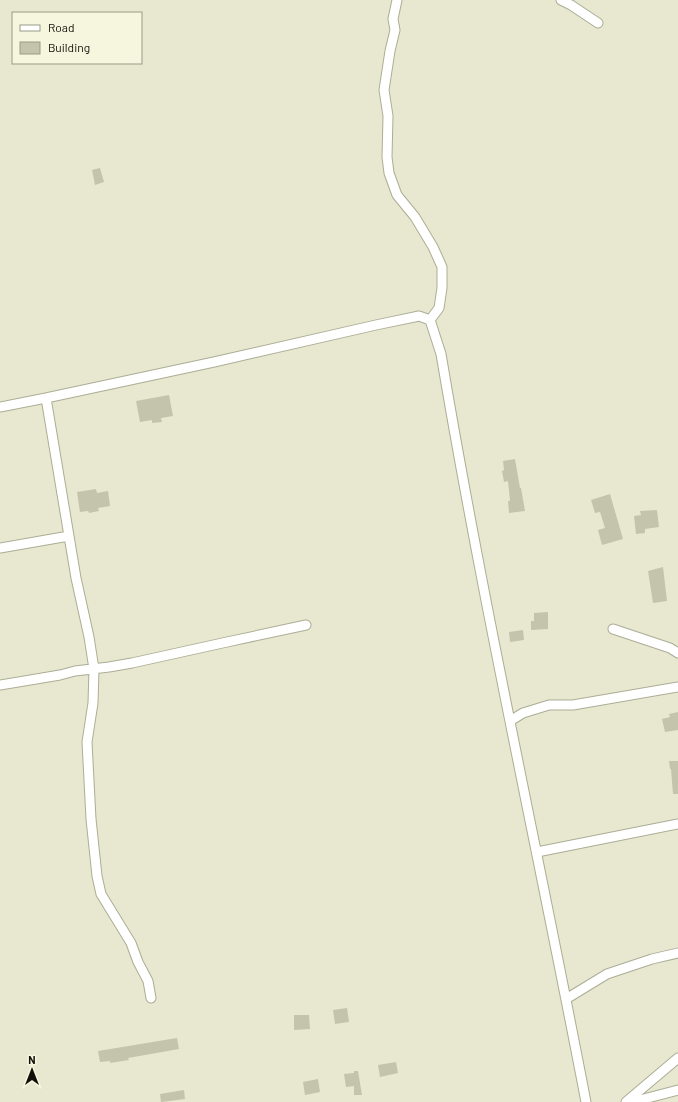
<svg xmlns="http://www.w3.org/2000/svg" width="678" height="1102" font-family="Barlow,sans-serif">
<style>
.building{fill:#c4c4ac}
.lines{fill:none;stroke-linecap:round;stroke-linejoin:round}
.street-casing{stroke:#acad95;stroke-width:11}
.street{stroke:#fff;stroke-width:9}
</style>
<rect width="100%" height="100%" fill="#e8e8d0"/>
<path class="building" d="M100,168l4,14 -9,3 -3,-15z
M169,395l4,21 -12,2 1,4 -10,1v-3l-12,2 -4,-21z
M515,459l5,29h1l4,23 -16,2 -1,-12h2l-2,-20 -4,1 -2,-11 2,-1 -1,-9z
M96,489l1,4 11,-2 2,15 -12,2 1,3 -10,2 -1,-2 -8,1 -3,-20z
M610,494l13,45 -21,6 -4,-15 7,-2 -5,-16 -5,1 -4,-13z
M657,510l2,17 -14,2v4l-9,1 -2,-18 7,-1 -1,-4z
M663,567l4,34 -14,2 -5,-32z
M548,612v17l-17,1v-9h3v-8z
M523,630l1,10 -14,2 -1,-10z
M678,712v18l-13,2 -3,-13 8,-2 -1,-3z
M669,761h9v33h-5l-2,-25h-1z
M347,1008l2,14 -14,2 -2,-14z
M294,1015h15l1,14 -16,1z
M177,1038l2,11 -51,9 1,2 -19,3v-2l-10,1 -2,-11z
M396,1062l2,11 -18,4 -2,-12z
M354,1071h4l4,24h-8v-9l-8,1 -2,-13 10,-1z
M318,1079l2,13 -15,3 -2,-13z
M184,1090l1,9 -24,3 -1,-8z"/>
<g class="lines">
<defs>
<path id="street" d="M397,0l-4,19 2,11 -5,21 -6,39 4,26 -1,41 2,16 8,22 18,22 18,30 9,20v21l-3,20 -9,12
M561,0l10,5 27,18
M46,398l168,-36 162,-37 43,-9 11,4 11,34c42,250 97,498 145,748
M0,407l46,-9 23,138 -69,12
M69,536l7,42 13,59 5,32 -1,34 -6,39 4,77 6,57 4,18 30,49 7,19 10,19 3,17
M613,629l57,19 8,5
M0,685l60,-10 15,-4 34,-4 23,-4 95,-21 79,-17
M510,721l13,-8 26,-8h24l105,-18
M537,852l141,-28
M566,999l41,-25 45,-15 26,-6
M626,1102l52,-44
M632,1102l46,-12"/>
</defs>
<use href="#street" class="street-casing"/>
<use href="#street" class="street"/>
</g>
<rect x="12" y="12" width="130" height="52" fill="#f5f6dd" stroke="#999a88"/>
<rect x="20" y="25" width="20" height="6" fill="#ffffff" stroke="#999a88"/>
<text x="48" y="32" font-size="12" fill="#101008">Road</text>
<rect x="20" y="42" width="20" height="12" fill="#c4c4ac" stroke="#999a88"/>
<text x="48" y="52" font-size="12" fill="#101008">Building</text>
<g transform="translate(32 1070)" stroke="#f5f6dd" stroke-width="3" paint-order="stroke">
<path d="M0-3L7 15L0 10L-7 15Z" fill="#101008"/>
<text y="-6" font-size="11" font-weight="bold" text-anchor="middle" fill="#101008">N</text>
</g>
</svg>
